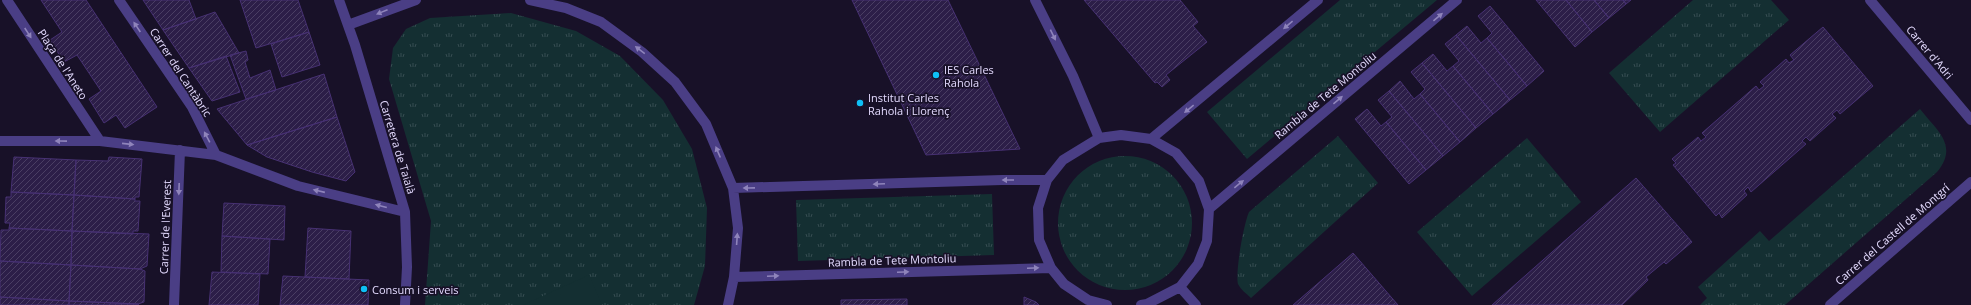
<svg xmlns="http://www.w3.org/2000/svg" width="1971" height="305" font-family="'Open Sans',sans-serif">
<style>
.grass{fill:url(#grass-tufts)}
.garden{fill:#142f32}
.building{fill:url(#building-hatch);stroke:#473173}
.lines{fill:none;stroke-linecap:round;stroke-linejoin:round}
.minor{stroke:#4a3e85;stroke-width:10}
.oneway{fill:#8f84bb}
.poi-dot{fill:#0ec0f6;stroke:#181128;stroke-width:1.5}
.labels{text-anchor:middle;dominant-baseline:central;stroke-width:3.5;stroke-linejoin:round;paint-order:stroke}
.street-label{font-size:11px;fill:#e3dafe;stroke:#181128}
.poi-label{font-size:11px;fill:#e3dafe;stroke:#181128;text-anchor:start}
</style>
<defs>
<pattern id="grass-tufts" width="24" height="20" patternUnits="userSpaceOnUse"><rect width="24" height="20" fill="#142f32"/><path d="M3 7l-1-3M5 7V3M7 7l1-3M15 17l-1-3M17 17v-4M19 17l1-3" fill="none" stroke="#364d51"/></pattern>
<pattern id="building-hatch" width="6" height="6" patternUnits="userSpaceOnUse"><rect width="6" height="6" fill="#2c1e48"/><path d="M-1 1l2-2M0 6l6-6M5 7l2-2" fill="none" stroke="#4a3e63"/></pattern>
</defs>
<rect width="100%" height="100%" fill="#181128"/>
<path class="grass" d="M1340,0h97l-190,159 -40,-47z
M1693,0h78l18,20 -129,112 -51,-59z
M511,13l65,18 44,25 43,44 29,49 15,59 -2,58 -11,39h-269l6,-84 -42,-142 4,-31 13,-19 24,-11z
M1920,109c17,22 39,36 17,63l-152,133h-85l7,-7 -9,-11 62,-56 9,10z
M1338,136l40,47 -127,115c-5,-5 -10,-8 -13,-14 -3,-12 6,-61 11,-72z
M1527,138l54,64 -109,94 -55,-64z
M1058 223a67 67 0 1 1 134 0a67 67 0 1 1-134 0Z
M992,194l2,61 -196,6 -2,-61z"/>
<path class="garden" d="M589,275l13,30h-79z"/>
<path class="building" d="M41,0h45l71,107 -32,21 -9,-13 -12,8 -15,-24 12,-8 -24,-36 -13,7 -14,-22 12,-8z
M143,0h46l7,19 -33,11z
M240,0h58l11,32 -53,16z
M852,0h96l72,149 -94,6z
M1084,0h96l18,22 -5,4 14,16 -41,33 4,5 -8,7 -5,-5 -2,1z
M1536,0h30l26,32 -17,15z
M1566,0h28l15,18 -17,14z
M1594,0h29l3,4 -17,14z
M1623,0h8l-5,4z
M1490,6l54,65 -17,15 -40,-48 5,-5 -14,-17z
M215,12l24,41 -50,15 -26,-38z
M1467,26l14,17 6,-5 40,48 -17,14 -54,-65z
M1823,27l50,59 -33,28 -3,-4 -5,4 4,4 -26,23 -4,-4 -4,4 4,3 -55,48 -3,-5 -4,4 3,4 -25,23 -3,-5 -3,3 -43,-51 3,-2 -4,-4 26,-22 3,4 5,-4 -4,-4 54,-47 3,4 5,-4 -4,-4 26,-23 3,4 5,-3 -4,-5z
M309,32l11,33 -38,12 -11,-33z
M1456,35l54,65 -17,14 -40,-48 6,-5 -14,-17z
M246,51l2,9 -3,2 5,16 20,-8 6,20 -30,9 -16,-44z
M1433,54l14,17 6,-5 40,48 -17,14 -54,-65z
M226,56l14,36 -28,9 -23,-33z
M1422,63l54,65 -16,14 -40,-48 5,-5 -14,-17z
M324,74l13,43 -90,28 -30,-36z
M1400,81l14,18 6,-5 40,48 -17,14 -54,-65z
M1389,91l54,65 -17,14 -40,-48 6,-5 -14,-17z
M1367,109l14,17 5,-4 40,48 -17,14 -54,-65z
M337,117l18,55 -9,9 -34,-9 -45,-15 -20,-12z
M14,157l62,3 -2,35 -63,-3z
M109,157l33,2 -3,38h-4v2l-61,-4 2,-35 32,1z
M1636,178l56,64 -26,22 -2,-2 -18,15 2,3 -26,25h-130z
M11,192l63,3 -2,36 -63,-3 1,-5h-5l1,-26h5z
M74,195l61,4v2h5l-2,30h-5v3l-61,-3z
M224,203l61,3 -1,34 -62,-4z
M9,228l63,3 -1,34 -71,-4 1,-31h8z
M308,228l43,3 -2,48 -44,-2z
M72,231l77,3 -2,32 -7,3 -69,-4z
M222,236l48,3 -2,35 -47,-2z
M1353,253l45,52h-105z
M0,261l71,4 -2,36 -69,-4z
M71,265l69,4 5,2 -1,31 -6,2 -69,-3z
M212,272l48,2 -2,31h-49z
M283,276l86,4 -1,25h-88z
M0,297l69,4v4h-69z
M1024,297l12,5 3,3h-15z
M907,299v6h-66v-5z
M69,301l69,3 1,1h-70z"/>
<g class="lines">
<path class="minor" d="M7,0l93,141 116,14
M119,0l73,107 24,48 82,31 107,26
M339,0l16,45 50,167 2,55 -2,38
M530,0l36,8 35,14 41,30 33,30 31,42 27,64 5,40 -4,49 -6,28
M1035,0l38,76 26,62
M1870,0l101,120
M348,25l68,-25
M1151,139l167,-139
M0,141h100
M733,188l269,-8h45
M1209,209l248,-209
M734,277l317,-9
M1180,287l16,18
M174,305l6,-155
M1107,305l-19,-5 -24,-16 -13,-16 -12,-28 -1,-32 9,-28 16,-20 36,-22 22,-3 30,4 25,14 23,28 10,28 -2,32 -9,23 -18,23 -33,17 -6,1
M1830,305l141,-123"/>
</g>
<defs><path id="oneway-solid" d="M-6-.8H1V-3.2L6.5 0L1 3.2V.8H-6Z"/></defs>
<g class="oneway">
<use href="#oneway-solid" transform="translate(382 12) rotate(158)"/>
<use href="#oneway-solid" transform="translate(1438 17) rotate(-40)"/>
<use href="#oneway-solid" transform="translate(1288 25) rotate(140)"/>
<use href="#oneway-solid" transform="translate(137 27) rotate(-124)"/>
<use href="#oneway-solid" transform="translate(28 33) rotate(57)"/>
<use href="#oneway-solid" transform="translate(1053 35) rotate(64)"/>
<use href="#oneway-solid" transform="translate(640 50) rotate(-143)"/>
<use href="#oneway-solid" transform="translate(1338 100) rotate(-40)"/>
<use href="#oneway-solid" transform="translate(1189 109) rotate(141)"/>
<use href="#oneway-solid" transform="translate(207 137) rotate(-118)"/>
<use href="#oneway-solid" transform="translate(61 141) rotate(-179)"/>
<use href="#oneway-solid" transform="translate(128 144) rotate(6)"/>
<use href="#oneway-solid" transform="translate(718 152) rotate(-113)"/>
<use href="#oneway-solid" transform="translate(1008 180) rotate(-180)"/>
<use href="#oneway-solid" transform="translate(879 184) rotate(178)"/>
<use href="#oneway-solid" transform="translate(1239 184) rotate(-39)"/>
<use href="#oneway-solid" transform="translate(749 188) rotate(179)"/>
<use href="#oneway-solid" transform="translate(179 189) rotate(92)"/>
<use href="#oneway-solid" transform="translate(319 191) rotate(-167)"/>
<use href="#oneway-solid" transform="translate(381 206) rotate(-165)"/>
<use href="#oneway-solid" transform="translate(737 239) rotate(-86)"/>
<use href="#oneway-solid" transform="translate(1033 268) rotate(-2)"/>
<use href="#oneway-solid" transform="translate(903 272) rotate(-2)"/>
<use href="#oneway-solid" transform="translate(773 276) rotate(-2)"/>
</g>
<g class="poi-dot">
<circle cx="936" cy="75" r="4"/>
<circle cx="860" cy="103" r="4"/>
<circle cx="364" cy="289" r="4"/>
</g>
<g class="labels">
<g class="street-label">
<text transform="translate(1930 52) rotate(50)">Carrer d'Adri</text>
<text transform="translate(63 64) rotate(57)">Plaça de l'Aneto</text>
<text transform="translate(181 72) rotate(57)">Carrer del Cantàbric</text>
<text transform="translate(1325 95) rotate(-40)">Rambla de Tete Montoliu</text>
<text transform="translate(398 147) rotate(73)">Carretera de Taialà</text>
<text transform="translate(165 227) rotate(-88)">Carrer de l'Everest</text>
<text transform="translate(1892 234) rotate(-41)">Carrer del Castell de Montgrí</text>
<text transform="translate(892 260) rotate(-2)">Rambla de Tete Montoliu</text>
</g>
<g class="poi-label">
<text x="944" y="69">IES Carles<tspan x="944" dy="13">Rahola</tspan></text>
<text x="868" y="97">Institut Carles<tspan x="868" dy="13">Rahola i Llorenç</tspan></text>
<text x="372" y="289">Consum i serveis</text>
</g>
</g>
</svg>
